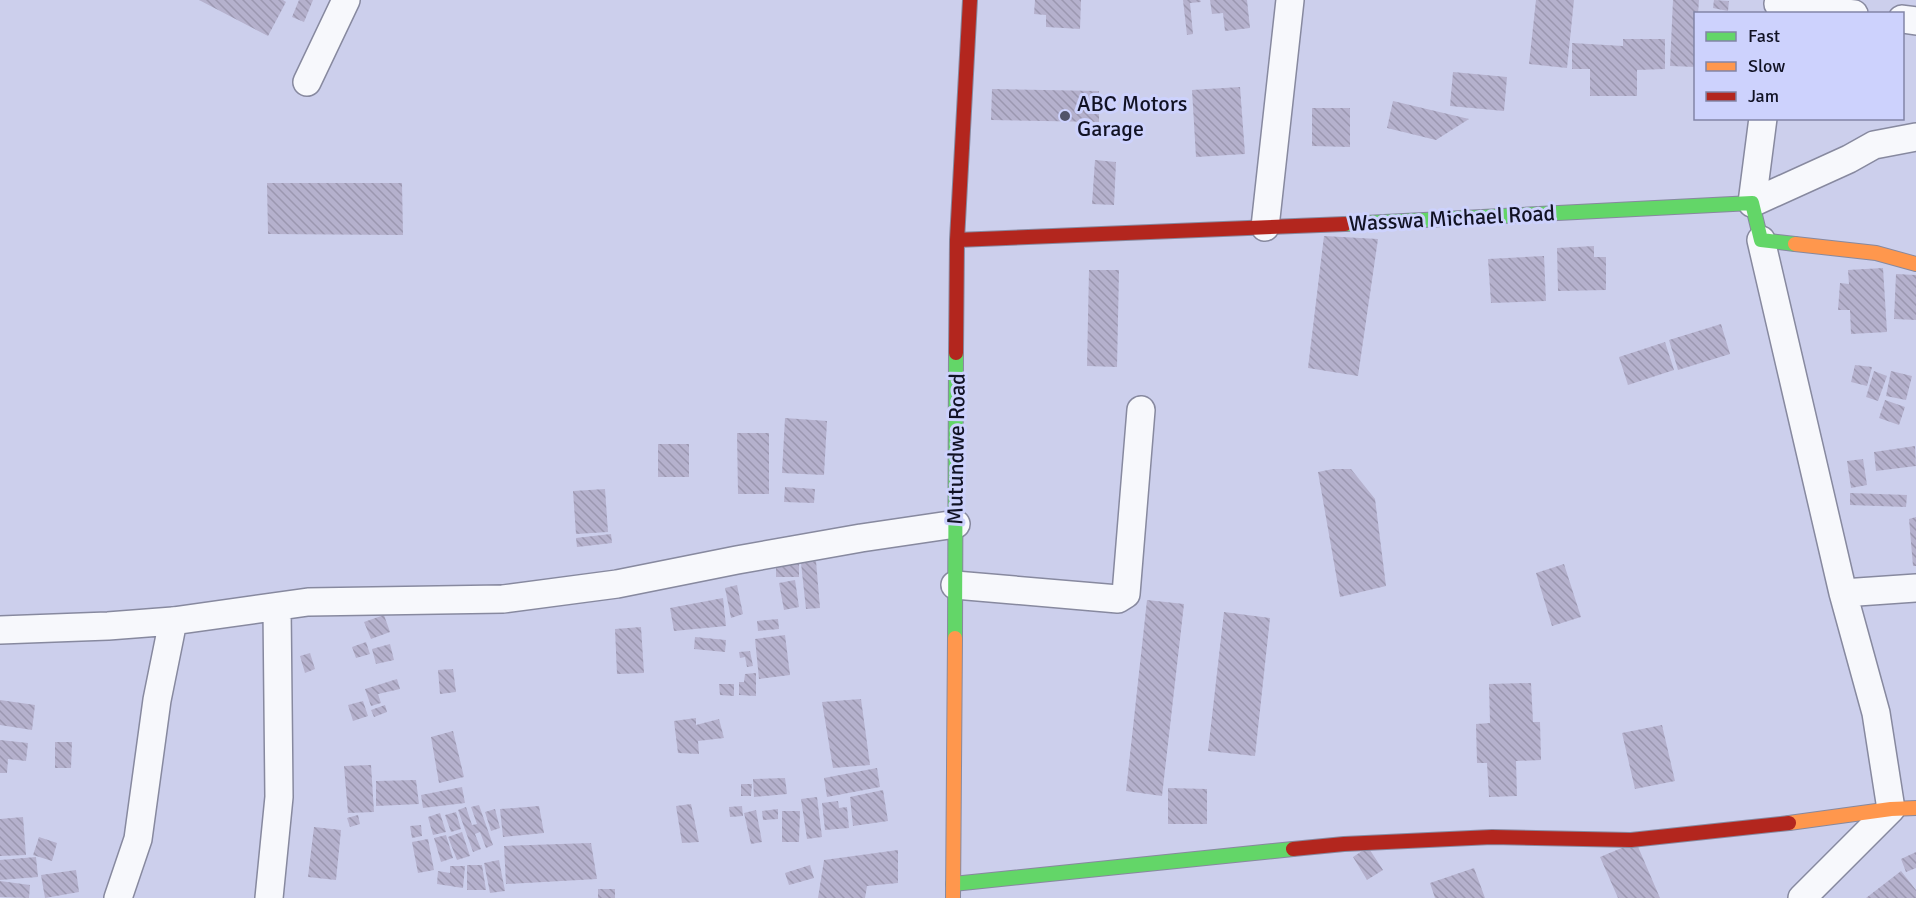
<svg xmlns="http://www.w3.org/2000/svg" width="1916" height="898" font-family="Signika,sans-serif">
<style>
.building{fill:url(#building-back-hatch)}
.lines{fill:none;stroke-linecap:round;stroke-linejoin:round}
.street-casing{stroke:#87899f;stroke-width:30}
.fast-casing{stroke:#87899f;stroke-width:16}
.slow-casing{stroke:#87899f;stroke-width:16}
.jam-casing{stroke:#87899f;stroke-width:16}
.street{stroke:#f7f8fc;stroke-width:27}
.fast{stroke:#63d668;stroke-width:14}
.slow{stroke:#ff974d;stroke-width:14}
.jam{stroke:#b3261e;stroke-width:14}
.poi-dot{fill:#52546a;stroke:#cdd2fd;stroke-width:2}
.labels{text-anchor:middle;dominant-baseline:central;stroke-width:6;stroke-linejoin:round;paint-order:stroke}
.poi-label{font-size:22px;fill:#111224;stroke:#cdd2fd;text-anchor:start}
.street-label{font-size:22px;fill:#111224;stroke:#cdd2fd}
</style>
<defs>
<pattern id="building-back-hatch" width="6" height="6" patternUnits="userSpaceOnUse" patternTransform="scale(1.5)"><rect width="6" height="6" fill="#b5b1cd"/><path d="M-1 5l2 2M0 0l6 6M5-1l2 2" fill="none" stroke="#9b97b0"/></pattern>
</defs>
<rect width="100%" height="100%" fill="#cccfec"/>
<path class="building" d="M199,0h84l3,2 -18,34z
M299,0h14l-9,22 -12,-5z
M1035,0h46l-1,29 -34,-2v-12l-12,-1z
M1183,0h17l1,2 -11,1 3,31 -6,1z
M1210,0h37l3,28 -25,3 -2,-18 -11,1z
M1536,0h38l-7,68 -38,-4z
M1673,0h26l-1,14h-2v53l-26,-1z
M1714,0l15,1 -1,10 -15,-3z
M1623,39h42v30l-28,1v26h-47v-27h-18v-26l51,3z
M1453,72l54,5 -3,34 -54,-5z
M1240,87l5,67 -49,3 -4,-67z
M992,89l107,2v31l-108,-2z
M1393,101l76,18 -33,21 -49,-12z
M1312,108h38v39l-38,-1z
M1095,160l21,2 -2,43 -22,-1z
M267,183h135l1,52 -135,-1z
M1324,236l54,3 -20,137 -50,-8z
M1594,246v11h12v33l-48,1 -1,-43z
M1544,256l2,45 -55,2 -3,-44z
M1883,268l4,64 -36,2 -1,-24h-12l2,-27 9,1 -1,-14z
M1089,270h30l-2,97 -30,-1z
M1896,274l20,1v45l-22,-1z
M1721,324l9,30 -52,16 -9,-30z
M1665,342l9,28 -46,15 -9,-28z
M1855,365l17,2 -5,19 -16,-4z
M1874,371l13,5 -9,25 -12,-4z
M1891,371l21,5 -6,24 -20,-4z
M1885,400l20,7 -6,18 -20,-7z
M785,418l42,3 -3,54 -42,-2z
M737,433h32v61h-31z
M658,444h31v33h-31z
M1915,446l1,20 -40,5 -2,-19z
M1863,459l4,26 -16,3 -4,-27z
M1333,469h18l24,30 11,87 -46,11 -22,-125z
M785,487l30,2 -1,14 -30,-1z
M605,489l3,43 -32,2 -3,-43z
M1850,493l57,2 -1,12 -56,-2z
M1916,517v49h-3l-4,-47z
M611,534l1,9 -35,4 -1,-9z
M776,560h23v17h-23z
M816,561l4,47 -14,1 -5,-46z
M1564,564l17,53 -29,9 -16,-53z
M795,580l4,27 -15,3 -5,-27z
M737,585l6,29 -12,4 -6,-30z
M723,598l3,28 -52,5 -4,-23z
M1147,600l37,4 -22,192 -36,-5z
M1224,612l46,6 -15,138 -47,-5z
M384,615l6,17 -19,7 -7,-17z
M778,619l1,10 -21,2 -1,-10z
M641,627l3,46 -27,1 -2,-45z
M785,635l5,40 -31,4 -4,-40z
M695,637l31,3 -1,12 -31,-3z
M366,642l4,12 -14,4 -4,-11z
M390,644l4,16 -18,4 -4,-15z
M750,651l3,15 -6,1 -2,-10 -5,1 -1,-6z
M310,653l5,16 -10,4 -5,-17z
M453,669l3,23 -16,2 -2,-24z
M756,673v23l-17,-1v-13h5l1,-8z
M397,679l3,10 -22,5 3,9 -10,3 -6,-17z
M1531,683l2,39h7l1,38 -25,1 1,35 -28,1 -2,-34h-10l-1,-39 14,-1 -1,-39z
M719,684h15v12l-14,-1z
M861,699l9,66 -37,3 -11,-66z
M0,700l35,5 -3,25 -32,-5z
M363,701l5,15 -15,5 -5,-16z
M385,705l2,7 -13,5 -3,-7z
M696,718v7l23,-6 5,19 -26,3 1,13 -21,-1 -4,-32z
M1662,725l13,56 -40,8 -13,-56z
M453,731l11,46 -25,6 -8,-46z
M0,740l28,3 -2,18 -18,-2 -1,14h-7z
M55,742h17l-1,26h-16z
M371,765l3,47 -26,1 -4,-47z
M877,768l3,19 -53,10 -3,-19z
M785,778l2,16 -33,3 -1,-18z
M416,780l3,24 -43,2v-25z
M741,784h11l-1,12h-10z
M462,787l3,16 -42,5 -2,-13z
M1168,788l39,1v35h-39z
M883,790l5,31 -35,5 -3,-29z
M817,797l5,40 -15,2 -6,-40z
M838,801l1,7 8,-1 2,21 -24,2 -3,-27z
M691,804l8,38 -17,1 -6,-37z
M479,805l14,40 -7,3 -6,-16 -5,2 6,15 -8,3 -15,-42 8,-3 6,18 5,-1 -6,-17z
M539,806l5,27 -41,4 -3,-28z
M742,806l1,10 -13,1 -1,-10z
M495,809l5,19 -9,3 -6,-19z
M778,809v10l-15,1 -1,-9z
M756,810l6,32 -11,2 -7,-31z
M782,811h18l-1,31h-17z
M456,812l5,17 -10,3 -6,-17z
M440,813l6,19 -13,3 -5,-18z
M358,815l2,9 -10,3 -3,-9z
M23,817l3,38 -26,1v-37z
M421,825l1,11 -10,2 -2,-12z
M314,827l27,3 -5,50 -28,-3z
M462,832l8,24 -13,4 -9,-23z
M446,835l7,23 -12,4 -7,-24z
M39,837l18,6 -5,18 -19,-6z
M428,839l6,31 -16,3 -6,-31z
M1636,842l24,56h-42l-18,-41z
M591,843l6,36 -91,5 -2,-38z
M1368,847l15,23 -16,10 -14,-23z
M898,850v33l-31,3 -2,12h-47l6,-38z
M1916,852v16l-10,4 -5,-13z
M36,857l2,20 -38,3v-20z
M499,860l6,31 -15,2 -6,-30z
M467,865h15l4,25h-19z
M810,865l4,13 -25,7 -4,-12z
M450,866h15l-2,22 -26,-4 1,-13 12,2z
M1474,868l11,30h-50l-5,-15z
M76,870l3,22 -34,6 -4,-23z
M1901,871l15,19v8h-50z
M0,881l30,4 -1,13 -29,-1z
M598,889h17v9h-17z"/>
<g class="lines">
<defs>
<path id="street" d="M1778,4l76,10
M1902,19l14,2
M307,82l39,-82
M1752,203l97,-44 25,-14 42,-8
M1752,203l11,-85
M1265,227l25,-227
M1761,240l82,353 33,120 15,96 -89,89
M955,585l163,14 8,-5 15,-184
M1843,593l73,-5
M0,630l108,-4 65,-5 135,-19 195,-3 114,-15 120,-24 124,-22 95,-14
M118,898l20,-59 19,-139 16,-79
M269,898l10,-101 -2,-190"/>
<path id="fast" d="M1345,224l407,-21 9,37 34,4
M955,638l1,-285
M953,884l340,-35"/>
<path id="slow" d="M1795,244l81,9 40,11
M1789,823l102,-14 25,-1
M953,898l2,-260"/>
<path id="jam" d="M957,240l388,-16
M956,353l1,-113 13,-240
M1293,849l51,-5 148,-7 139,3 158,-17"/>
</defs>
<use href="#street" class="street-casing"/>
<use href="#fast" class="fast-casing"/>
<use href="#slow" class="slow-casing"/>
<use href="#jam" class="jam-casing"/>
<use href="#street" class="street"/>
<use href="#fast" class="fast"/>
<use href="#slow" class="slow"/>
<use href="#jam" class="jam"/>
</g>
<circle class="poi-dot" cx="1065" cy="116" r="6"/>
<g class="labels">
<g class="poi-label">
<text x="1077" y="103">ABC Motors<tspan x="1077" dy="25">Garage</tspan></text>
</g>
<g class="street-label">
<text transform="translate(1452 218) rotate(-3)">Wasswa Michael Road</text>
<text transform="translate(956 449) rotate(-89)">Mutundwe Road</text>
</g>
</g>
<rect x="1694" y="12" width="210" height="108" fill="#cdd2fd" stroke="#8285a6" stroke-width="1.5"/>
<rect x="1706" y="32" width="30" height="9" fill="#63d668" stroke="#8285a6" stroke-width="1.5"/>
<text x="1748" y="42" font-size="18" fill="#111224">Fast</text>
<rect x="1706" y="62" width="30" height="9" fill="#ff974d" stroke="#8285a6" stroke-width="1.5"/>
<text x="1748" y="72" font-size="18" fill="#111224">Slow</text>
<rect x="1706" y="92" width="30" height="9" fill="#b3261e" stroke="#8285a6" stroke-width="1.5"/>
<text x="1748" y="102" font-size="18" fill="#111224">Jam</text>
</svg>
